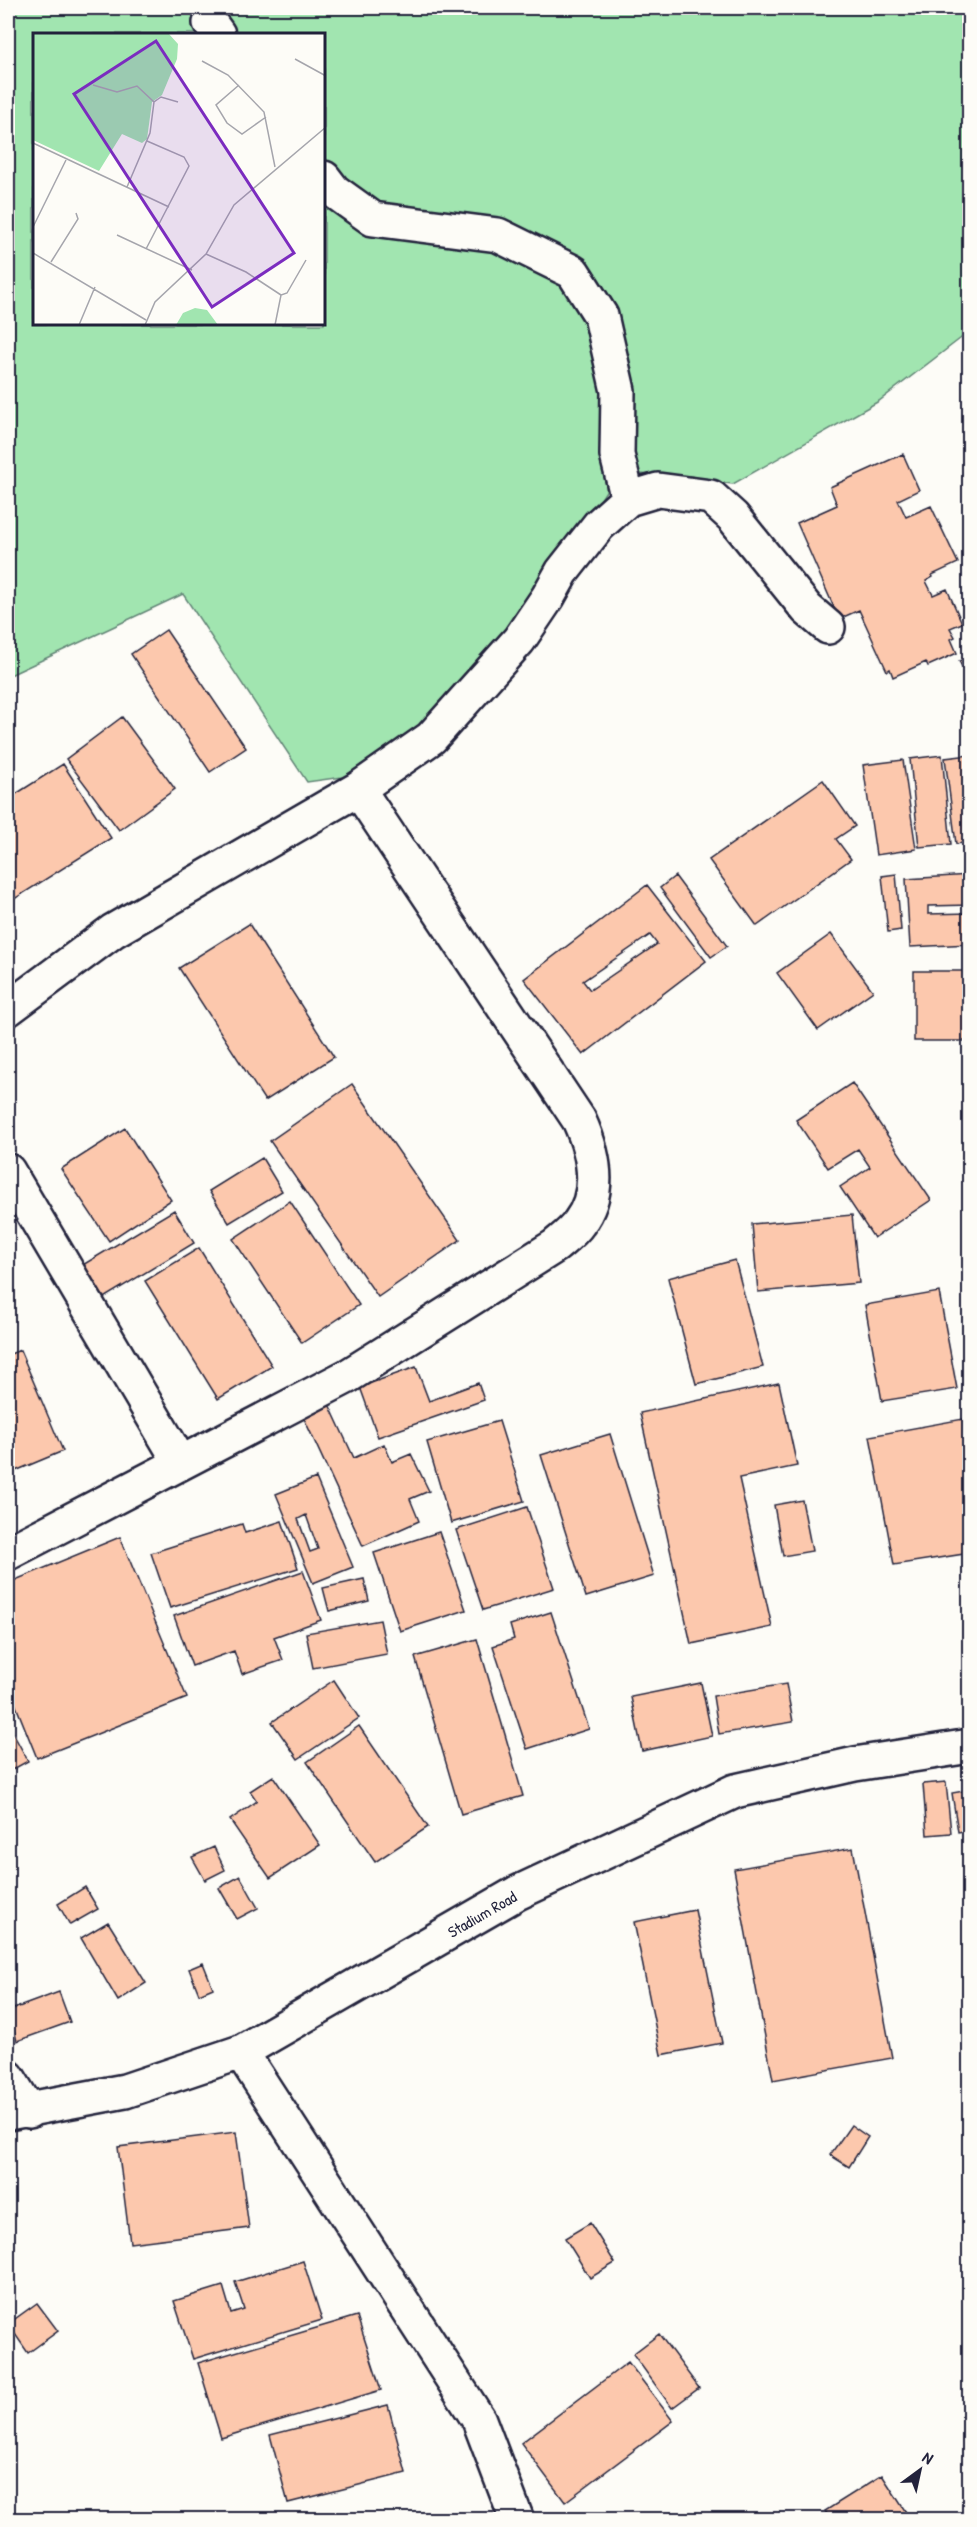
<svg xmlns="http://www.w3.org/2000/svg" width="977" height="2527" font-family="'Patrick Hand',sans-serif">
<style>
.green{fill:#a1e5b0;stroke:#628476;stroke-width:1.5;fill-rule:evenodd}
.building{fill:#fcc8ad;stroke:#22223b;stroke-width:1.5;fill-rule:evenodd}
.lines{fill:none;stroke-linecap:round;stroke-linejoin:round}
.minor-casing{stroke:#22223b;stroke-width:38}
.minor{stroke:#fdfcf7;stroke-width:33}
.labels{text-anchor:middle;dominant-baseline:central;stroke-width:4.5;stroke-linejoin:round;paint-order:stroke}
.street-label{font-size:16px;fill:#22223b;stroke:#fdfcf7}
.inset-road{fill:none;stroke:#a5a5ac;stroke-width:1.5}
.view{fill:#7b2cbf;fill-opacity:0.15;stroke:#7b2cbf;stroke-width:3}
.inset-edge{fill:none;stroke:#22223b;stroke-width:3}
</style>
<rect width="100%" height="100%" fill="#fdfcf7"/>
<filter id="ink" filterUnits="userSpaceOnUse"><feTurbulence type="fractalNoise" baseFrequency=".0167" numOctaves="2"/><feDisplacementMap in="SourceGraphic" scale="12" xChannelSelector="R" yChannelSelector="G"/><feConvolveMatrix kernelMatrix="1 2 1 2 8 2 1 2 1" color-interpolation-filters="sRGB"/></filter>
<g filter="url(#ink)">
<path class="green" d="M8,8h961v324l-90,69 -146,83 -92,-10 -33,-67 -2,84 -25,39 -122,163 -95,81 -57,8 -124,-188 -175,82zM34,34h290v290h-290z"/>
<path class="building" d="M903,454l16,36 -21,10 8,17 25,-11 27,57 -26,12 1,2 -7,4 7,14 14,-6 15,34 -12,5 5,9 -4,2 6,14 -29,13 -2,-4 -33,15 -3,-8 -3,2 -28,-61 -20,9 -42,-96 40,-18 -7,-18z
M166,630l80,118 -36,24 -79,-118z
M970,656v25l-11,-20z
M122,717l53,72 -56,41 -53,-71z
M942,755l9,89 -32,3 -9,-88z
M970,755v87l-14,2 -11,-86z
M903,760l13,89 -40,6 -13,-90z
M63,764l48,74 -103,65v-104z
M823,780l32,46 -19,13 15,20 -94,67 -48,-66z
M896,874l5,56 -13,2 -6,-56z
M970,875v30l-42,1v8l42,-1v31l-60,3 -4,-68z
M675,876l52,70 -16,11 -51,-69z
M647,885l59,76 -123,94 -59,-76zM650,935l7,9 -67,46 -7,-9z
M249,924l85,133 -69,44 -86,-133z
M831,934l42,57 -55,39 -41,-57z
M914,971h56v70h-56z
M852,1083l79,117 -57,38 -34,-51 30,-20 -12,-18 -30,19 -32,-48z
M352,1084l108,156 -82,57 -108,-156z
M125,1128l46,72 -62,41 -48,-72z
M262,1158l20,33 -53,32 -20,-32z
M290,1201l69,104 -57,38 -69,-104z
M174,1210l20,33 -97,59 -21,-33z
M852,1215l7,68 -101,9 -6,-68z
M199,1248l73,118 -54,33 -73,-118z
M735,1260l28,107 -67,17 -28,-106z
M939,1292l18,97 -75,12 -17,-96z
M20,1350l43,101 -55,23v-119z
M416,1367l13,34 49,-18 6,17 -106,37 -18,-50z
M779,1383l18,83 -58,12 33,149 -81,17 -51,-231z
M328,1402l26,56 30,-14 8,18 19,-8 18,37 -19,8 9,22 -56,25 -61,-132z
M963,1419l7,39v95l-76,12 -24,-129z
M499,1421l25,80 -73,22 -24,-81z
M610,1434l44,142 -68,21 -45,-142z
M316,1478l37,89 -40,16 -37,-89zM306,1515l12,34 -8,3 -12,-33z
M802,1500l10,51 -29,5 -9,-51z
M527,1507l27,81 -71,22 -27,-80z
M282,1521l16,47 -128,40 -19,-55 91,-29 3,9z
M439,1532l27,78 -66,21 -26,-78z
M120,1537l67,161 -150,60 -29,-72v-103z
M303,1571l18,49 -47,17 9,23 -41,14 -8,-23 -42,15 -18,-50z
M364,1579l5,22 -40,10 -6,-23z
M551,1612l38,117 -62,20 -34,-103 21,-7 -4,-14z
M380,1620l7,34 -74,14 -7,-35z
M477,1639l46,157 -62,18 -46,-157z
M334,1680l25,38 -61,41 -26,-37z
M701,1683l11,53 -70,15 -11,-54z
M786,1684l7,38 -74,12 -6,-38z
M8,1724l20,37 -20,11z
M359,1726l69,101 -53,35 -68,-100z
M273,1776l47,69 -50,33 -40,-58 27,-19 -7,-10z
M946,1782l5,51 -24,2 -4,-51z
M970,1790v40l-12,2 -6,-39z
M214,1847l11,23 -20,10 -13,-23z
M853,1848l39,210 -119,22 -39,-211z
M240,1876l18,32 -21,11 -18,-31z
M85,1887l13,22 -28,16 -12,-21z
M695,1910l27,133 -61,12 -27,-133z
M108,1922l38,61 -28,18 -37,-63z
M203,1963l10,25 -14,6 -10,-25z
M59,1992l11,30 -53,19 -9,-30z
M851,2125l17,12 -19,30 -19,-12z
M236,2132l13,96 -119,15 -12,-96z
M590,2223l25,40 -25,15 -25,-40z
M303,2261l19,59 -129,39 -19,-58 49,-15 8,27 13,-4 -9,-27z
M37,2303l21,28 -30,22 -20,-29z
M357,2316l24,74 -160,48 -23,-75z
M659,2334l40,54 -27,20 -39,-54z
M628,2362l45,59 -108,81 -44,-59z
M388,2405l18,68 -118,30 -18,-68z
M882,2475l29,45h-80l-6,-9z"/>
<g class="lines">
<defs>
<path id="minor" d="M210,23l8,11
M324,178l10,13 39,28 125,16 75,37 28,44 17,75 -1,64 11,44
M8,1009l105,-78 245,-142 73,-51 88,-98 29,-43 14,-25 37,-47 29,-26 30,-9 53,7 22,20 74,92 21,18
M8,1171l172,291
M8,1553l340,-177 207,-130c8,-7 18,-14 24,-23 24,-31 15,-70 0,-103l-221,-331
M241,2052l238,368 38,100
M8,2077l21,34
M8,2113l117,-22 116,-39 276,-159 218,-102 120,-27 115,-18"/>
</defs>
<use href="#minor" class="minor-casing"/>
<use href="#minor" class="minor"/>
</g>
</g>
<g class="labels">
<g class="street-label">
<text transform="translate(482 1914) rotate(-30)">Stadium Road</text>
</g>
</g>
<g transform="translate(33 33)">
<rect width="292" height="292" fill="#fdfcf7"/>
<path d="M0,1h136l9,10 -1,15 -15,36 -10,7 -5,37 -5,4 -20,-9 -23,37 -66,-31zM162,275l12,2 11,15h-42l7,-12z" fill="#a1e5b0"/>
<path class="inset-road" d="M262,26l31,17M169,28l26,14 36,37 11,55M60,52l24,7 20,-6 17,16M206,52l-23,20 11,18 15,11 24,-17M0,110l136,64M94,154l23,-54 4,-31 7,-5 17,5M0,194l33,-67M84,202l75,35M113,216l43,-83 -5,-9 -37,-16M0,220l113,67M173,221l40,18 35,23M18,229l27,-43 -2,-6M46,292l16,-38M112,292l10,-23 51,-48 28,-49 92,-78M242,292l6,-30 6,-2 19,-33"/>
<path class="view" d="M123,8l138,212 -82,54 -138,-213z"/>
<rect width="292" height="292" class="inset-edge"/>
</g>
<rect width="977" height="2527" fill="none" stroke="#fdfcf7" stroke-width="30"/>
<rect x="15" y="15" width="947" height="2497" fill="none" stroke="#22223b" stroke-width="2" filter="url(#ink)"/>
<g transform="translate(920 2470) rotate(33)" stroke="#fdfcf7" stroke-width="4.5" paint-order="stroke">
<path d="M0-4.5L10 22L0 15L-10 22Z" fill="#22223b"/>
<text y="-9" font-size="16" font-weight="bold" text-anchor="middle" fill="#22223b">N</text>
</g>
</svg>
